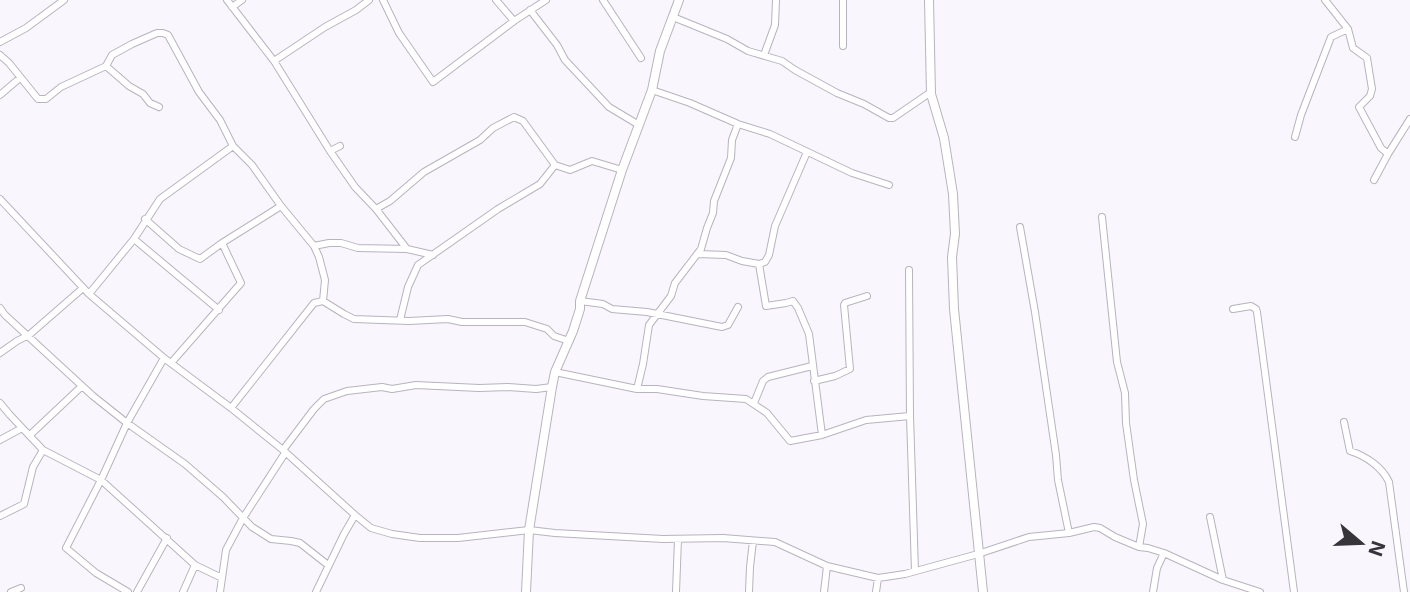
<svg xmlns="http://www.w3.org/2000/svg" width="1410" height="592" font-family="Inter,sans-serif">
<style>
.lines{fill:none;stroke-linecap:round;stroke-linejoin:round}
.street-casing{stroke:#b8b3bf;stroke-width:8}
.secondary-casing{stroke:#b8b3bf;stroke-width:10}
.street{stroke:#fff;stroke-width:6}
.secondary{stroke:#fff;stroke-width:8}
</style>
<rect width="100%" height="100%" fill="#f9f6fe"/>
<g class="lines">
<defs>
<path id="street" d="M227,0l47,61 56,90 25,36 21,22 31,40 26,6
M383,0l16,33 34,49 81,-61
M496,0l18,21 32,-21
M603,0l38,58
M843,0v46
M1325,0l23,29 5,19 14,10 5,31 -2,7 -11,11 22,41 7,6 22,-35
M232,7l10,-7
M530,10l27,35 8,15 44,47 30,18
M673,17l54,22 21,12 34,10 13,9 42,23 27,11 25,14h4l38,-26
M0,42l26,-14 38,-28
M0,55l9,8 29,36h8l15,-12 45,-21 23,20 14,8 7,9 9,4
M764,55l11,-30 1,-25
M274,61l51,-34 31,-17 13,-10
M106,66l6,-11 20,-11 25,-11h6l5,2 31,57 21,28 13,26
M652,90l38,13 48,21 32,10 82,39 37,12
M0,95l20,-17
M1295,137l6,-22 30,-78 17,-8
M330,151l10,-5
M1374,180l14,-26
M0,199l89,95 75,64 67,50 52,42 72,65 16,13 21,6 28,4h38l71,-8 26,3 108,6 60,-1 52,4 52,24 51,12 27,-4 73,-20 51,-17 40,-4 25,-6 6,1 15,9 24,10 9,1 16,5 59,27 37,12
M376,209l14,-8 34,-29 56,-32 13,-12 21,-11 9,4 32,44
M1102,217l15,145 8,31 1,30 8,57 9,44 -4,23
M145,219l34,30 21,10 22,-16 59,-37
M1020,227l15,85 21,143 2,25 11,53
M134,239l85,71
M314,246l15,-3h12l17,5 49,1
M698,254l28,1 16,6 17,3 6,-2 4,-7 6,-29 32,-74
M759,264l7,42 20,-3 7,-2 5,7 11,26 13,101
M909,270l1,146 5,155
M89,294l45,-55 26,-40 73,-53 19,19 29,41 33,40 5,11 6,23 -2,21
M580,301l23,3 9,5 35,3 75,15 6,-2 10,-18
M0,308l5,7 88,81 34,27 58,41 38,33 29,30 19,12 20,2 9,2 28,22
M1233,309l18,-3 5,3 1,3 37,280
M400,320l8,-33 10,-22 80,-56 42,-25 15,-19 15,5 22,-9 30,9
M0,353l17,-12 12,-6 54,-47
M171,363l70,-80 -19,-40
M555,372l82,17h20l46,7 43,3 21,14 23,28 32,-6 44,-15 44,-4
M814,381l21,-5 15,-7 -6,-64 1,-2 22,-7
M637,389l6,-25 6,-39 22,-29 4,-13 26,-34 6,-21 6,-15 1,-12 17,-43 1,-18 6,-16
M0,403l10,12 33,35 58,30 94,85 27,13
M754,403l9,-22 5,-4 44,-11
M231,408l83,-105 9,-2 21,13 10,5 55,2 39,-2 14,3h63l22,7 7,7 15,5
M1344,422l6,29c16,5 32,16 39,31l15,110
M30,435l52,-49
M0,440l22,-12
M283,450l31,-41 10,-10 23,-8 35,-4 10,2 24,-4 63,3 29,-1 28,2 16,-2
M0,516l24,-12 9,-37 10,-17
M1210,517l13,63
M11,592l10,-4
M128,592l-32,-19 -30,-25 35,-68 26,-57 37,-65
M137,592l30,-54
M183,592l12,-27
M220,592l6,-42 17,-32 42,-65
M316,592l28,-58 11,-19
M676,592l2,-53
M749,592l1,-25 3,-26
M824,592l3,-26
M876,592l2,-14
M1153,592l4,-24 7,-15"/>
<path id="secondary" d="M929,0l2,94 13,44 9,56 2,40 -3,23 2,52 29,283
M526,592l3,-62 23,-143 3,-15 18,-41 7,-22v-8l42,-131 30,-80 8,-39 19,-51"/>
</defs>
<use href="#street" class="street-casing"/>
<use href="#secondary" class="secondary-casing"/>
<use href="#street" class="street"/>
<use href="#secondary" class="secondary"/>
</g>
<g transform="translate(1361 543) rotate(109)" stroke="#f9f6fe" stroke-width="5" paint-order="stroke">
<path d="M0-5L12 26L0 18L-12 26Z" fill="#37353a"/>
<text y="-10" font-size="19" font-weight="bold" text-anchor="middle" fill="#37353a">N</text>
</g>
</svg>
